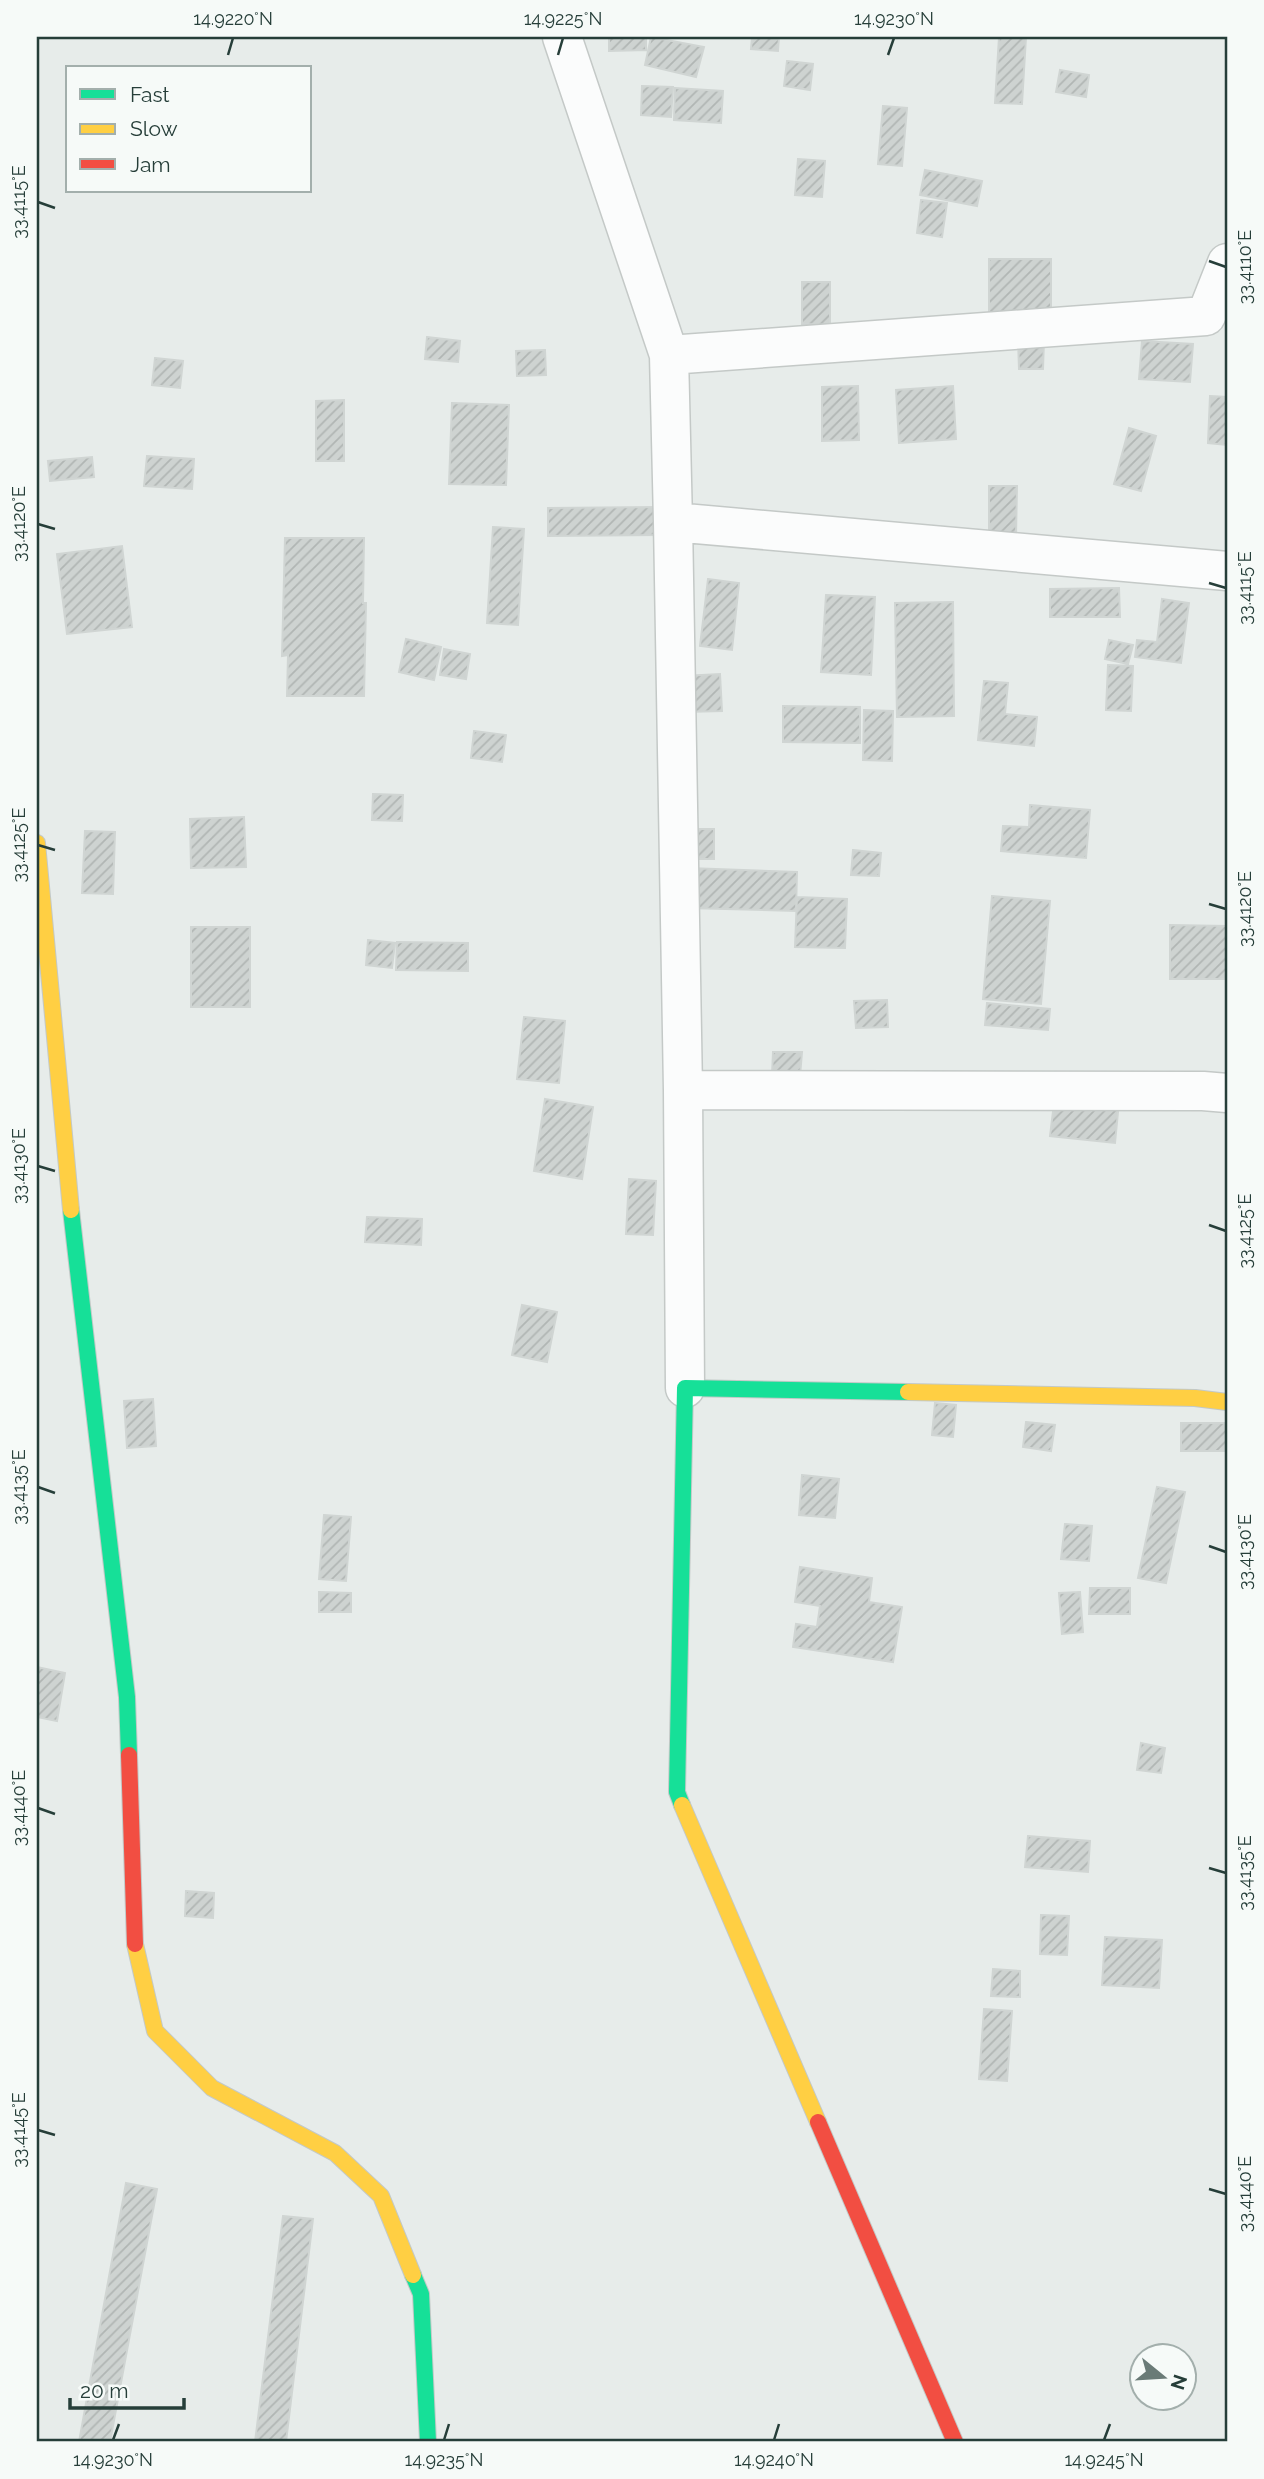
<svg xmlns="http://www.w3.org/2000/svg" width="1264" height="2479" font-family="Raleway,sans-serif">
<style>
.building{fill:url(#building-hatch);stroke:#d0d5d3;stroke-width:2}
.lines{fill:none;stroke-linecap:round;stroke-linejoin:round}
.street-casing{stroke:#c4c9c7;stroke-width:41}
.fast-casing{stroke:#c3c9c7;stroke-width:18}
.slow-casing{stroke:#c3c9c7;stroke-width:18}
.jam-casing{stroke:#c3c9c7;stroke-width:18}
.street{stroke:#fbfcfc;stroke-width:38}
.fast{stroke:#16e098;stroke-width:16}
.slow{stroke:#ffcf43;stroke-width:16}
.jam{stroke:#f24e42;stroke-width:16}
.ticks{fill:none;stroke:#263e39;stroke-width:2.5}
.neatline{fill:none;stroke:#263e39;stroke-width:2.5}
.ticks-label{font-size:18px;text-anchor:middle;fill:#263e39}
</style>
<defs>
<pattern id="building-hatch" width="6" height="6" patternUnits="userSpaceOnUse" patternTransform="scale(1.75)"><rect width="6" height="6" fill="#ced3d1"/><path d="M-1 1l2-2M0 6l6-6M5 7l2-2" fill="none" stroke="#b1b6b4"/></pattern>
</defs>
<rect width="100%" height="100%" fill="#e7ecea"/>
<path class="building" d="M609,37h37v13l-37,1z
M651,37l53,10 -8,30 -51,-12z
M752,37h27l-1,14 -27,-2z
M999,37h27l-4,67 -27,-1z
M787,61l26,3 -3,26 -26,-4z
M1060,70l29,5 -3,22 -30,-5z
M642,86l31,1 -2,30 -30,-2z
M675,88l48,3 -2,32 -47,-3z
M883,106l24,2 -5,58 -24,-2z
M798,159l27,2 -3,36 -27,-2z
M925,170l57,11 -5,25 -57,-11z
M921,200l26,3 -5,34 -25,-4z
M989,259h62v55h-62z
M802,282h28v43l-28,-1z
M427,337l33,4 -2,21 -33,-3z
M1018,340h26l-1,29h-24z
M1142,341l51,3 -3,38 -51,-3z
M545,350l1,25 -29,1 -1,-25z
M155,358l28,3 -3,27 -28,-3z
M858,386l1,54 -37,1v-54z
M953,386l3,53 -57,4 -3,-53z
M1210,396l17,1v48l-19,-2z
M344,400v61h-28v-60z
M452,403l57,2 -3,80 -57,-1z
M1129,428l27,8 -15,55 -27,-7z
M147,456l47,3 -2,30 -48,-3z
M92,457l2,20 -44,4 -2,-20z
M989,486h28l-1,50h-27z
M658,507l1,28 -111,1v-28z
M493,527l31,2 -6,96 -31,-2z
M285,538h79l-1,65h3l-2,93h-77l1,-41 -6,1z
M122,546l10,81 -65,7 -10,-80z
M708,579l31,4 -7,67 -32,-4z
M1119,588l1,29h-70v-28z
M826,595l49,2 -4,78 -50,-3z
M1162,599l27,4 -8,60 -46,-6 2,-17 20,2z
M953,602l1,114 -57,1 -2,-114z
M406,639l35,8 -7,33 -35,-8z
M1109,640l24,5 -5,19 -23,-5z
M444,649l26,5 -4,25 -26,-4z
M1108,665l25,1 -2,45 -25,-1z
M720,674l2,37 -37,1 -2,-36z
M984,681l24,2 -3,31 32,3 -3,29 -56,-6z
M783,706l77,1v36l-77,-1z
M864,710l29,1 -1,50 -29,-1z
M474,731l32,4 -4,27 -31,-4z
M373,794l30,1 -1,26 -30,-1z
M1030,805l60,5 -4,48 -85,-7 2,-25 26,1z
M244,817l2,50 -55,1 -1,-49z
M695,829h19v30h-20z
M85,831l30,1 -2,62 -31,-1z
M853,850l28,3 -2,23 -28,-1z
M688,868l109,4 -1,39 -109,-3z
M992,896l58,5 -9,103 -58,-5z
M797,897l50,2 -2,49 -50,-1z
M1170,925l57,1v53h-57z
M191,927h59v80h-59z
M368,940l27,3 -3,25 -26,-3z
M397,942l71,1v28l-72,-1z
M887,1000l1,27 -32,1 -2,-27z
M987,1003l63,6 -2,21 -63,-5z
M524,1017l41,4 -6,62 -42,-4z
M773,1052h29l-2,24 -28,-1z
M1055,1095l64,7 -4,41 -65,-7z
M545,1099l48,8 -11,72 -48,-8z
M629,1179l27,2 -3,54 -27,-1z
M367,1217l55,2 -1,26 -56,-3z
M522,1305l35,7 -10,50 -35,-7z
M153,1399l3,47 -29,2 -3,-47z
M935,1403l21,2 -3,32 -21,-2z
M1026,1422l29,3 -4,26 -28,-4z
M1181,1423h46v28h-46z
M802,1475l37,4 -4,39 -36,-3z
M1157,1487l28,5 -19,91 -28,-5z
M324,1515l27,2 -5,64 -27,-2z
M1065,1524l27,2 -3,35 -28,-2z
M800,1567l72,11 -3,24 33,5 -9,55 -100,-15 3,-23 21,3 3,-21 -25,-4z
M1090,1588h40v26h-41z
M319,1592l32,1v19h-32z
M1080,1592l3,40 -21,2 -3,-41z
M37,1667l28,6 -8,48 -20,-4z
M1141,1743l24,5 -4,25 -24,-3z
M1028,1836l62,5 -2,31 -63,-5z
M186,1891l28,2 -1,25 -28,-2z
M1041,1915l28,1 -2,39 -27,-1z
M1105,1937l57,3 -3,48 -57,-3z
M993,1969l27,2v26l-29,-1z
M984,2009l28,2 -5,70 -28,-2z
M126,2183l31,6 -47,253h-31z
M283,2216l30,3 -27,223h-31z"/>
<g class="lines">
<defs>
<path id="street" d="M562,37l107,318
M673,522l-4,-167 537,-39 21,-53
M683,1090l520,1 24,2
M685,1388l-2,-298 -10,-568 554,49"/>
<path id="fast" d="M71,1210l56,487 2,58
M682,1805l-5,-13 8,-404 223,4
M413,2275l8,19 7,148"/>
<path id="slow" d="M37,843l34,367
M908,1392l287,6 32,4
M682,1805l136,317
M135,1944l20,87 57,57 123,65 46,43 32,79"/>
<path id="jam" d="M129,1755l6,189
M818,2122l137,320"/>
</defs>
<use href="#street" class="street-casing"/>
<use href="#fast" class="fast-casing"/>
<use href="#slow" class="slow-casing"/>
<use href="#jam" class="jam-casing"/>
<use href="#street" class="street"/>
<use href="#fast" class="fast"/>
<use href="#slow" class="slow"/>
<use href="#jam" class="jam"/>
</g>
<path class="ticks" d="M228,55l5,-17M558,55l5,-17M888,55l6,-17M38,202l17,6M1209,261l17,6M38,524l17,5M1209,583l17,5M38,845l17,5M1209,904l17,5M38,1166l17,5M1209,1225l17,6M38,1487l17,6M1209,1546l17,6M38,1808l17,6M1209,1868l17,5M38,2130l17,5M1209,2189l17,5M113,2440l6,-16M444,2440l5,-16M774,2440l5,-16M1104,2440l6,-16"/>
<rect width="1264" height="2479" fill="none" stroke="#f6faf8" stroke-width="77"/>
<rect x="66" y="66" width="245" height="126" fill="#f6faf8" stroke="#a3afac" stroke-width="2"/>
<rect x="80" y="89" width="35" height="10" fill="#16e098" stroke="#a3afac" stroke-width="2"/>
<text x="130" y="102" font-size="21" fill="#263e39">Fast</text>
<rect x="80" y="124" width="35" height="10" fill="#ffcf43" stroke="#a3afac" stroke-width="2"/>
<text x="130" y="136" font-size="21" fill="#263e39">Slow</text>
<rect x="80" y="159" width="35" height="10" fill="#f24e42" stroke="#a3afac" stroke-width="2"/>
<text x="130" y="172" font-size="21" fill="#263e39">Jam</text>
<g transform="translate(1163 2377) rotate(108)"><circle r="33" fill="#f6faf8" stroke="#a3afac" stroke-width="2"/>
<path d="M0-5L12 26L0 18L-12 26Z" fill="#6a7b77"/>
<text y="-10" font-size="19" font-weight="bold" text-anchor="middle" fill="#263e39">N</text>
</g>
<path d="M70 2398v10h114v-10" fill="none" stroke="#263e39" stroke-width="3.5"/>
<text x="80" y="2398" font-size="21" fill="#263e39" stroke="#f6faf8" stroke-width="5" paint-order="stroke">20 m</text>
<rect x="38" y="38" width="1188" height="2402" class="neatline"/>
<g class="ticks-label">
<text x="233" y="25">14.9220°N</text>
<text x="563" y="25">14.9225°N</text>
<text x="894" y="25">14.9230°N</text>
<text transform="translate(19 202) rotate(-90)" y="6">33.4115°E</text>
<text transform="translate(1245 267) rotate(-90)" y="6">33.4110°E</text>
<text transform="translate(19 524) rotate(-90)" y="6">33.4120°E</text>
<text transform="translate(1245 588) rotate(-90)" y="6">33.4115°E</text>
<text transform="translate(19 845) rotate(-90)" y="6">33.4125°E</text>
<text transform="translate(1245 909) rotate(-90)" y="6">33.4120°E</text>
<text transform="translate(19 1166) rotate(-90)" y="6">33.4130°E</text>
<text transform="translate(1245 1231) rotate(-90)" y="6">33.4125°E</text>
<text transform="translate(19 1487) rotate(-90)" y="6">33.4135°E</text>
<text transform="translate(1245 1552) rotate(-90)" y="6">33.4130°E</text>
<text transform="translate(19 1808) rotate(-90)" y="6">33.4140°E</text>
<text transform="translate(1245 1873) rotate(-90)" y="6">33.4135°E</text>
<text transform="translate(19 2130) rotate(-90)" y="6">33.4145°E</text>
<text transform="translate(1245 2194) rotate(-90)" y="6">33.4140°E</text>
<text x="113" y="2466">14.9230°N</text>
<text x="444" y="2466">14.9235°N</text>
<text x="774" y="2466">14.9240°N</text>
<text x="1104" y="2466">14.9245°N</text>
</g>
</svg>
